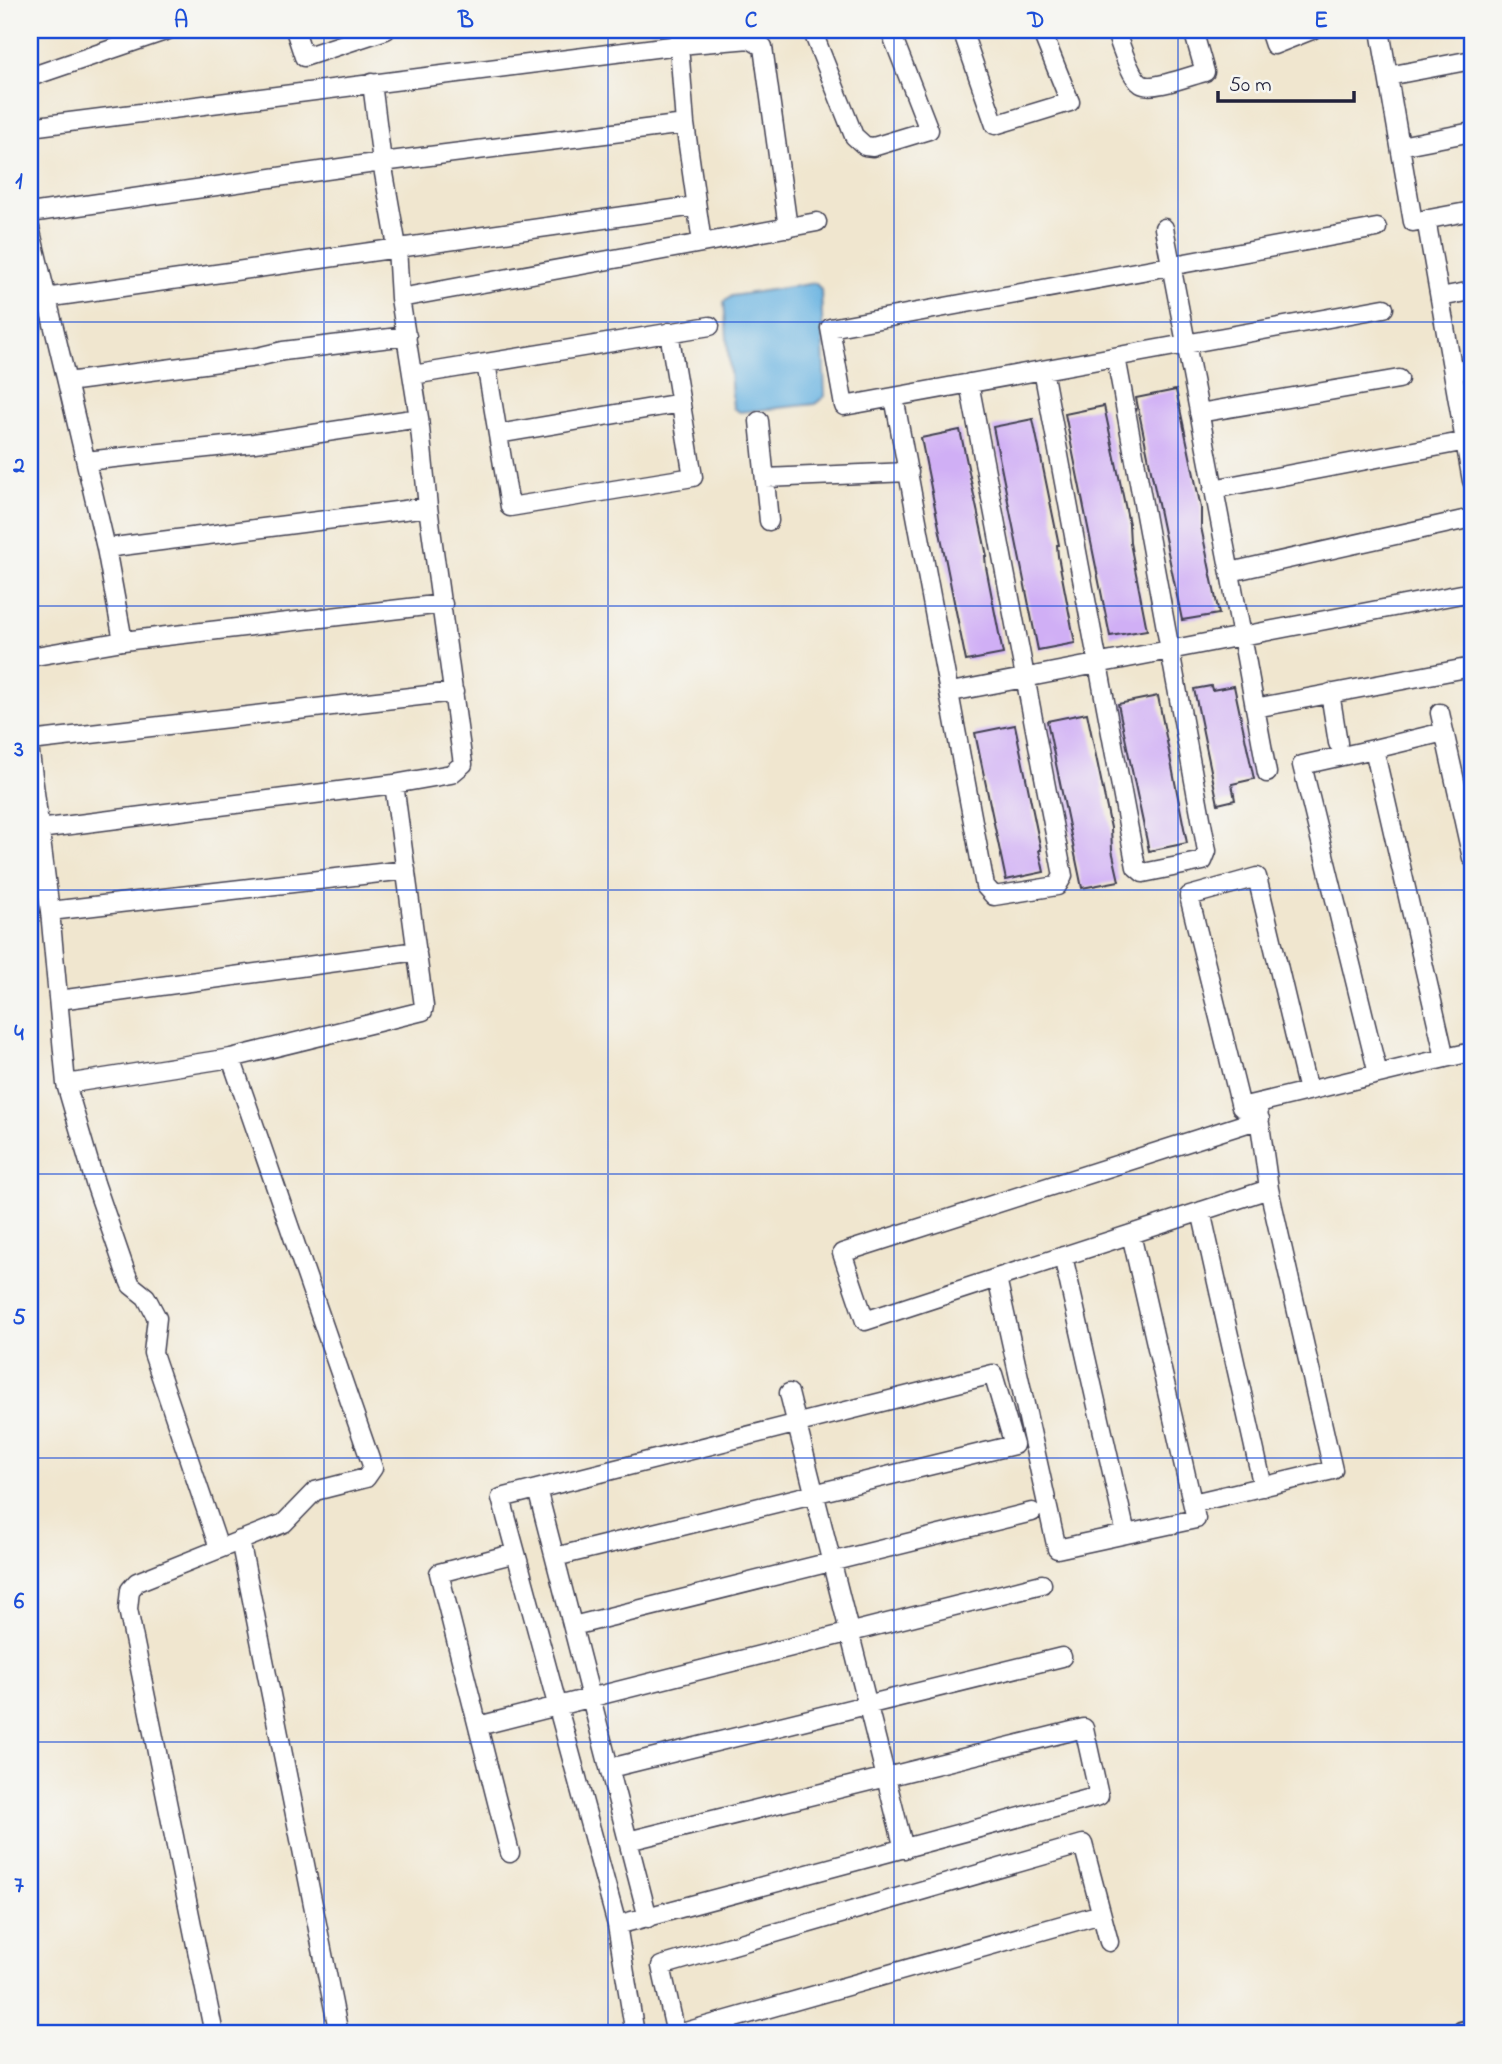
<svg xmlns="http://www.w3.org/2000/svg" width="1502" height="2064" font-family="'Indie Flower',sans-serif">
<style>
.water{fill:#69b3e1;stroke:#466a8e;stroke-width:2}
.building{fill:#d0aff5}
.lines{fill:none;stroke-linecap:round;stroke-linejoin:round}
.minor-casing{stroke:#413f51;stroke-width:21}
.secondary-casing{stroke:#413f51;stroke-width:28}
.minor{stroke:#fff;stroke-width:18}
.secondary{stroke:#fce6c4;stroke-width:24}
.grid{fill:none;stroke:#1d4ed8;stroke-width:2;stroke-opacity:0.55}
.neatline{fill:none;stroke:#1d4ed8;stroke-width:2.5}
.grid-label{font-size:23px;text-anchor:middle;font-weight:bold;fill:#1d4ed8}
</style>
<rect width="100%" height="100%" fill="#f6f6f2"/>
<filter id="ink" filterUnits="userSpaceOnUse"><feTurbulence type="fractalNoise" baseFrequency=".0143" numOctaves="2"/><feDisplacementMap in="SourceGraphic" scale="14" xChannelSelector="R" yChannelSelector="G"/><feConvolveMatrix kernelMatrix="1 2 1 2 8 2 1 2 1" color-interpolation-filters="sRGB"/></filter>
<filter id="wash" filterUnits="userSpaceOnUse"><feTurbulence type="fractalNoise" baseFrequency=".00686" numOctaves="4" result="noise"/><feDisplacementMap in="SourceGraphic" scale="28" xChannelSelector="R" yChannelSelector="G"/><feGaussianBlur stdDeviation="1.57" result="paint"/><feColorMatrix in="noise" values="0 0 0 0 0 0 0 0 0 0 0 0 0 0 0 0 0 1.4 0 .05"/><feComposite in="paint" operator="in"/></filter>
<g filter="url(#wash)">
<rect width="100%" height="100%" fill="#f0e6cf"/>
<path class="water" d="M30,266l16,60 -3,9 -13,2z
M815,283l6,6 4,107 -10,8 -75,8 -7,-4 -9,-106 8,-6z"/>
<g id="blocks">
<path class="building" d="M1176,390l25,118v19l18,87 -37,6 -46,-222z
M1104,406l25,118 1,19 17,87 -37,6 -45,-222z
M1033,419l26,126h-2l1,11 17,87 -37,7 -45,-223z
M960,430l27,126h-2l1,11 17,87 -37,7 -45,-223z
M1211,686l1,4 22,-4 20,93 -22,5 3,16 -17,4 -24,-115z
M1158,696l29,147 -38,8 -31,-147z
M1087,713l24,115 1,22 7,31 -37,7 -35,-167z
M1015,725l26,125h-2l5,22 -38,8 -31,-147z"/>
</g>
</g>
<g filter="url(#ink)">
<use href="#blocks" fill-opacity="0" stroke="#413f51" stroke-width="2"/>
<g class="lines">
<defs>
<path id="minor" d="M295,30l9,27 82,-27
M812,30l42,106 11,10 8,1 56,-17 -39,-100
M962,30l33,95 75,-23 -29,-72
M1115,30c5,13 15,47 26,54 11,7 51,-9 64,-12l-12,-42
M1269,30l5,15 38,-15
M1380,30l33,192 59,-11
M679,45l71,-6 13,8 25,181
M1388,76l84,-16
M30,77l138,-47
M685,124l17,119 115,-21
M30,127l649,-82 6,79 -303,38 -352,51
M1400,146l72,-14
M1426,219l46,262
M30,228l37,154
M1377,228l-547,100 14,78 540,-98
M1440,297l32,-6
M45,298l650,-92
M400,298l302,-55
M486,363l24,144 183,-30 -24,-145
M1043,370l93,497 7,6 60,-12 4,-10 -91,-494
M1453,372l19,-4
M413,375l297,-49
M894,397l91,489 9,10 63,-10 6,-10 -94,-493
M1199,413l200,-34
M759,421l10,100
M498,434l183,-31
M86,461l168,-18 165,-25
M765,478l144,-6
M1213,489l259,-49
M106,548l322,-41
M1230,572l242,-54
M123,641l-17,-93 -39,-166 190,-25 26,-6 124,-15
M30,657l93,-16 320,-37
M951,692l291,-56 -78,-408
M1330,693l8,50
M1255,708l217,-41
M1440,713l32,145
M1444,732l-70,17 71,309 27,-6
M30,741l424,-49
M1374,749l-72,16 76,309
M30,753l20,158 16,173 29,99 31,90 5,12 15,12 11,21 -4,35 66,195
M1267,773l-25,-137 230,-44
M39,829l355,-45 57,-10 12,-10 -35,-257 -9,-89 -19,-120 -3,-51 -15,-85 -10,-79
M50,911l356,-41
M59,1000l358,-49
M66,1084l165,-26 192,-47 1,-5 -30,-222
M1308,1091l-51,-214 -68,19 52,211 204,-49
M1260,1119l-418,134 23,68 404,-132
M1201,1211l62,276
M1063,1256l63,278
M997,1278l60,271 139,-30 -65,-285
M789,1393l115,456
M537,1489l111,429
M1193,1503l140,-33 -64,-281 -11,-79
M240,1540l99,494
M555,1557l459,-112 -21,-71 -492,124 116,427 18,109
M573,1626l459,-114
M478,1726l564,-142
M610,1768l452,-111
M510,1853l-71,-280 77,-20
M617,1925l482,-129 -15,-68 -456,113
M214,2034l-86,-425 2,-19 7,-8 147,-59 31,-32 51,-13 7,-10 -142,-410
M676,2034l-15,-68 422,-122 26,98
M678,2034l423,-120"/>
<path id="secondary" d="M1463,2034l9,-2"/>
</defs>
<use href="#minor" class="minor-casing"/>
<use href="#secondary" class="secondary-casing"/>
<use href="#minor" class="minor"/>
<use href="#secondary" class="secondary"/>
</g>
</g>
<path class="grid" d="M324,30v2004M608,30v2004M894,30v2004M1178,30v2004M30,322h1442M30,606h1442M30,890h1442M30,1174h1442M30,1458h1442M30,1742h1442"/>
<rect width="1502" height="2064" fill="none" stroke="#f6f6f2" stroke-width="77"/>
<path d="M1218 91v10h136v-10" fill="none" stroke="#22223b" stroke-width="3.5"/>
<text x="1229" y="91" font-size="21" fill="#22223b" stroke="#f6f6f2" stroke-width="5" paint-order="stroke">50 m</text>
<rect x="38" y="38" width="1426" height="1987" class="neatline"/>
<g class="grid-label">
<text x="181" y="27">A</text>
<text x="466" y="27">B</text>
<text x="751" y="27">C</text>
<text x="1036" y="27">D</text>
<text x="1321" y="27">E</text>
<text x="19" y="188">1</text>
<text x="19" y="472">2</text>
<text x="19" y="756">3</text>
<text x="19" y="1040">4</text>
<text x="19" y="1324">5</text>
<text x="19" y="1608">6</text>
<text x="19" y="1892">7</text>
</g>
</svg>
